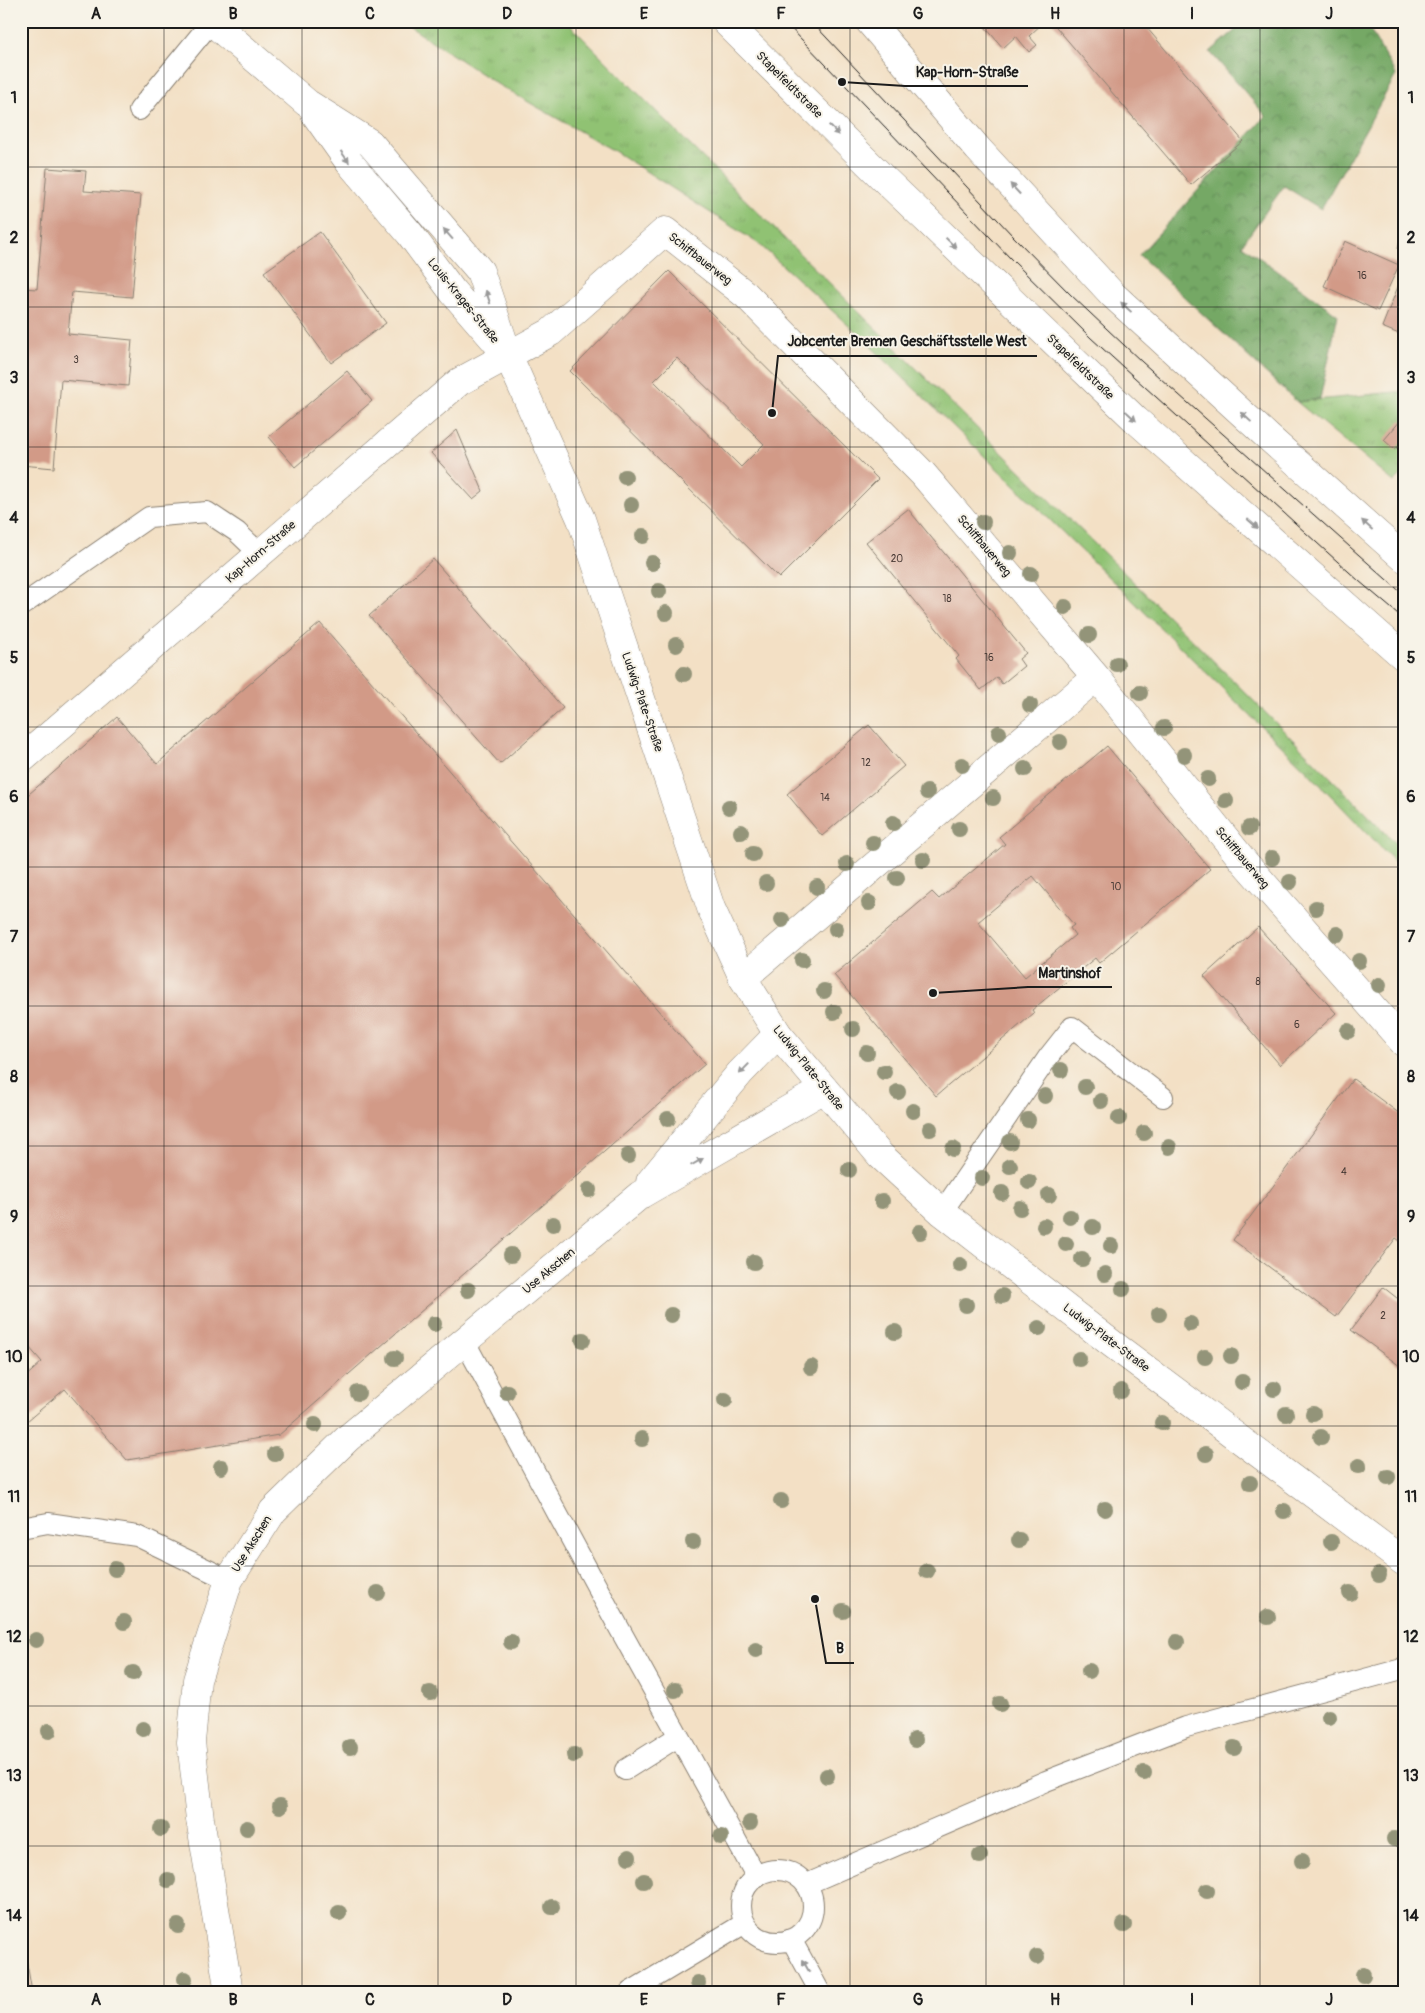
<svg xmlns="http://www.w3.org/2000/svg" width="1425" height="2013" font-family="Pangolin,sans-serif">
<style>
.grass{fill:url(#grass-tufts);stroke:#566f48}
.forest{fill:url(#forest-crowns);stroke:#486240}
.building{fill:#d29a87;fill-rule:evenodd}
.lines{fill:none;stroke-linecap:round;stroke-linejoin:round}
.lane-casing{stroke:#887e70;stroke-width:22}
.street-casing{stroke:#887e70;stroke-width:29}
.secondary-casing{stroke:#887e70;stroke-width:29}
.primary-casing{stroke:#887e70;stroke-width:29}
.lane{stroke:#fff;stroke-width:20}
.street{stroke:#fff;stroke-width:28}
.secondary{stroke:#fff;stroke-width:28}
.primary{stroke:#fff;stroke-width:28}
.tram{stroke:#1c1c1c;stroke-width:1}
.tree{fill:#939479}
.oneway{fill:#999}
.grid{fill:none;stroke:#1c1c1c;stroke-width:1;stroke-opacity:0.55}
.labels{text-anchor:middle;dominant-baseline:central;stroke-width:4;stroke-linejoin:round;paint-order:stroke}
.number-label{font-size:10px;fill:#4a3c37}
.street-label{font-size:12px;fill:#1c1c1c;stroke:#f7f3e8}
.leader{fill:none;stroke:#1c1c1c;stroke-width:2}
.callout-dot{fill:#1c1c1c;stroke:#f7f3e8;stroke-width:2}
.callout-label{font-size:14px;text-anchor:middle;font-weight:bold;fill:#1c1c1c;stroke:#f7f3e8;stroke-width:4;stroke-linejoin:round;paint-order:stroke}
.neatline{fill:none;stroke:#1c1c1c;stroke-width:2}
.grid-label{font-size:16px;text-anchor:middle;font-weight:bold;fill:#1c1c1c}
</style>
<defs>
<pattern id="grass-tufts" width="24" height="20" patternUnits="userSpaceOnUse" patternTransform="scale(1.25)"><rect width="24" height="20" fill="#90c273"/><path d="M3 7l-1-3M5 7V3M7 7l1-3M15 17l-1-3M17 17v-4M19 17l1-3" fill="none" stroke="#7ca663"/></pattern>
<pattern id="forest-crowns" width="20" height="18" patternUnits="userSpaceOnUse" patternTransform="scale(1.25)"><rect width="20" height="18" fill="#74a865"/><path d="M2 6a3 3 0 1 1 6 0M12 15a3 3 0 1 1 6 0" fill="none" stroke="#5e8852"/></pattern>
</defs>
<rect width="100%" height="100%" fill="#f7f3e8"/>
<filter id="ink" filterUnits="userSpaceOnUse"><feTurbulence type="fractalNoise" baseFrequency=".02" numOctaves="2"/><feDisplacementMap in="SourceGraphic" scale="10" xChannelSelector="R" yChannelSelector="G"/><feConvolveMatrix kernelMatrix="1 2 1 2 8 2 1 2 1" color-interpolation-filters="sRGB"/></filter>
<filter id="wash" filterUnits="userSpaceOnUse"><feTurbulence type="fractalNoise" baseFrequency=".0096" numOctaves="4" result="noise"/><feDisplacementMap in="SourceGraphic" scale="20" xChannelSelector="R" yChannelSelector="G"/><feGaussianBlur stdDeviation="1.12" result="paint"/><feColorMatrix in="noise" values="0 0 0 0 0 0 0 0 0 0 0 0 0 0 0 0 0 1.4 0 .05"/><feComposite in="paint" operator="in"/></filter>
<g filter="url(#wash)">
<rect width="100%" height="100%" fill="#f3e0c5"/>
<path class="grass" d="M401,21h165c277,279 561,551 838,830v20l-98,-101 -264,-258 -182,-176 -101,-92 -143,-92 -119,-68z
M1404,391v81l-10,10 -97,-80z"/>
<path class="forest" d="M1246,21h119l31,54 -75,134 -37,-23 -42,59 96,70 -18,84 -23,3 -158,-147 127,-139 -56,-64z"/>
<g id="blocks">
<path class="building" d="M980,21h65l-16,15 8,9 -8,7 -13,-16 -13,12z
M1051,21h90l102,120 -52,44z
M47,168l39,3 -2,20 57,4 -9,102 -60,-5 -4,42 64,6 -4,46 -67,-6 -7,88 -33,-3v-177l16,1z
M1403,224h1v27l-6,-2z
M320,232l66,91 -55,40 -67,-91z
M1345,241l54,24 -21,46 -54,-25z
M669,271l209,208 -99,99 -209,-207zM677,358l87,86 -23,23 -87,-86z
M1401,279l3,1v56l-22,-9z
M347,371l25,30 -77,66 -26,-30z
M1401,420l3,2v18l-9,10 -11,-10z
M457,430l26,61 -10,8 -42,-46z
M908,509l118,144 -7,6 5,7 -22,18 -5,-7 -16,13 -25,-31 3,-3 -93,-114z
M433,559l130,149 -63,56 -131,-148z
M320,623l385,441 -426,371 -152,25 -62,-71 -44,37v-49l2,2 19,-17 -21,-24v-537l96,-84 40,47z
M869,725l35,41 -82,70 -35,-42z
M1107,746l103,123 -111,94 -4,-5 -63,52 2,3 -98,83 -102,-121 98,-83 7,7 66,-55 -6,-7zM1033,876l41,49 -4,3 5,7 -50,42 -47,-55z
M1258,927l78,86 -56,52 -76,-89z
M1353,1079l51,38v127l-8,-6 -60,79 -103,-77z
M1383,1287l19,15 2,-3v70l-53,-39z
M21,1935h1l10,57h-11z"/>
</g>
</g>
<g filter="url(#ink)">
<use href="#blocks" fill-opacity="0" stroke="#887e70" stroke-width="1"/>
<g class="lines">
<defs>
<path id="lane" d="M139,110l73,-89
M21,606l128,-89 58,-5 30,20 22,21
M942,1212l107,-156 23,-29 91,70
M465,1342l153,284 138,250
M21,1528l27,-5 89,13 92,44
M625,1770l54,-34
M741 1906a36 36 0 1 1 72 0a36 36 0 1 1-72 0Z
M807,1884l239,-103 140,-54 216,-58 2,-2
M791,1939l29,53
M630,1992l115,-69"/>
<path id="street" d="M21,760l438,-378 92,-50 114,-101 81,64 177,179 173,203 150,187 158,179
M743,978l353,-301
M650,1182l90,-109 38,-39
M229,1992l-29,-173 -9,-77 6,-62 32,-100 44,-69 75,-73 292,-243 184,-106"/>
<path id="secondary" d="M211,21l96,82 63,40 110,128 28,84 73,164 130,389 32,70 35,56 102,121 62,57 169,131 293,219
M315,114l34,48 61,72 43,58 45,52"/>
<path id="primary" d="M725,21l157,156 254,243 268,237
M869,21l109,128 135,146 155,142 136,121"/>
</defs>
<use href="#lane" class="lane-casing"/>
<use href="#street" class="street-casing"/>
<use href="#secondary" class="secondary-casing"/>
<use href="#primary" class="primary-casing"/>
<use href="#lane" class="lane"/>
<use href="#street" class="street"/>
<use href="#secondary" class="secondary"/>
<use href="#primary" class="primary"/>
<path class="tram" d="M784,21l227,238 80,79 268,243 45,38
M811,21l202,215 58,59 71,67 262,233"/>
</g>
<g class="tree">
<circle cx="625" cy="477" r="8"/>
<circle cx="631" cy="505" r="8"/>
<circle cx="983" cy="522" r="8"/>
<circle cx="643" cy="536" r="8"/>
<circle cx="1010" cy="553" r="8"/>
<circle cx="652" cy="563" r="8"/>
<circle cx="1031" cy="574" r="8"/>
<circle cx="659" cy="591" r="8"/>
<circle cx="1065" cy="607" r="8"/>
<circle cx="666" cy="613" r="8"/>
<circle cx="1089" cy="635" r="8"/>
<circle cx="676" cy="645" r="8"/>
<circle cx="1117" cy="664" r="8"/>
<circle cx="684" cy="674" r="8"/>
<circle cx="1140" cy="693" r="8"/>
<circle cx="1030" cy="705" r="8"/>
<circle cx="1164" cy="728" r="8"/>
<circle cx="999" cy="733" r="8"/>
<circle cx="1060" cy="742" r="8"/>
<circle cx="1184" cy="755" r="8"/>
<circle cx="962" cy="765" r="8"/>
<circle cx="1025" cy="769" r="8"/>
<circle cx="1208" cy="779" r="8"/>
<circle cx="927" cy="792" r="8"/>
<circle cx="993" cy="798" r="8"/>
<circle cx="1226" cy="801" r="8"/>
<circle cx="729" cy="807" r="8"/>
<circle cx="893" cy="823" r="8"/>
<circle cx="1249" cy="828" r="8"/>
<circle cx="959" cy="829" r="8"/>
<circle cx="741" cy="832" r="8"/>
<circle cx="873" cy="843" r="8"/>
<circle cx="753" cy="854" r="8"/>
<circle cx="1272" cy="858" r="8"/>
<circle cx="923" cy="860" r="8"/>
<circle cx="847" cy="864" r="8"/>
<circle cx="897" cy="878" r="8"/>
<circle cx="1290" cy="882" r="8"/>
<circle cx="766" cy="883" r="8"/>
<circle cx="817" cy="887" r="8"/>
<circle cx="869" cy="903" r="8"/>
<circle cx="1316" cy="908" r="8"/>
<circle cx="782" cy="920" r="8"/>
<circle cx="836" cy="929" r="8"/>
<circle cx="1337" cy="934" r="8"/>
<circle cx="802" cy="960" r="8"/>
<circle cx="1359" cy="961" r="8"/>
<circle cx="1379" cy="985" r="8"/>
<circle cx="824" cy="991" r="8"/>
<circle cx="834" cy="1012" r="8"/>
<circle cx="853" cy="1029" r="8"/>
<circle cx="1348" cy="1031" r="8"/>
<circle cx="867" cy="1053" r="8"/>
<circle cx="1061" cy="1070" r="8"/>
<circle cx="884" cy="1072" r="8"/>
<circle cx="1085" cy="1087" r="8"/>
<circle cx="898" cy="1092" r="8"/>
<circle cx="1045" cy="1096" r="8"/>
<circle cx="1101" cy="1101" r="8"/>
<circle cx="913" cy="1111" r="8"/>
<circle cx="1119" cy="1118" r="8"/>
<circle cx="668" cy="1119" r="8"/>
<circle cx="1028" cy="1120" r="8"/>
<circle cx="930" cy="1129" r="8"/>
<circle cx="1144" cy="1133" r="8"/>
<circle cx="1010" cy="1142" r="8"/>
<circle cx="1169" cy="1147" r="8"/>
<circle cx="953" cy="1149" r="8"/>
<circle cx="628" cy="1156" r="8"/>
<circle cx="1010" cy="1166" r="8"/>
<circle cx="849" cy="1170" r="8"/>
<circle cx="982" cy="1178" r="8"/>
<circle cx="1029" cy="1182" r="8"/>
<circle cx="589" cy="1190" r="8"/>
<circle cx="1002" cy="1193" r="8"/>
<circle cx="1049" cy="1195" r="8"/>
<circle cx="882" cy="1201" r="8"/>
<circle cx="1020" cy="1208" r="8"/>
<circle cx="1070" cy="1217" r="8"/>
<circle cx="553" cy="1224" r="8"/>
<circle cx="1044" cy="1226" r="8"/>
<circle cx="1093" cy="1227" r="8"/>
<circle cx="920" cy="1232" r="8"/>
<circle cx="1066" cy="1244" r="8"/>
<circle cx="1111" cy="1246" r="8"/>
<circle cx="511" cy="1255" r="8"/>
<circle cx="1082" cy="1259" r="8"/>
<circle cx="754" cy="1262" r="8"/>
<circle cx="960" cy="1265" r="8"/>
<circle cx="1105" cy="1274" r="8"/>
<circle cx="1123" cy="1289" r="8"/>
<circle cx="468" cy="1290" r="8"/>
<circle cx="1002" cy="1296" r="8"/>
<circle cx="966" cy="1305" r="8"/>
<circle cx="1159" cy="1314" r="8"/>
<circle cx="671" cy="1315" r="8"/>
<circle cx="434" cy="1324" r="8"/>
<circle cx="1190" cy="1324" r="8"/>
<circle cx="1039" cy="1328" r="8"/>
<circle cx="895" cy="1332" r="8"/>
<circle cx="583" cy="1340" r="8"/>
<circle cx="1231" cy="1356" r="8"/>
<circle cx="1205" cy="1357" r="8"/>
<circle cx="395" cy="1358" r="8"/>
<circle cx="1079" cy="1359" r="8"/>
<circle cx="811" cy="1367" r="8"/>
<circle cx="1242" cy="1382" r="8"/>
<circle cx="1274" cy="1389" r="8"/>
<circle cx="1121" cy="1391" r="8"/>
<circle cx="507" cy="1392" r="8"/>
<circle cx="358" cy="1393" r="8"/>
<circle cx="725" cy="1400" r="8"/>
<circle cx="1286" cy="1414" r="8"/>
<circle cx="1313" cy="1414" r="8"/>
<circle cx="1162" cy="1423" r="8"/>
<circle cx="315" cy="1425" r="8"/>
<circle cx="1321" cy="1437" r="8"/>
<circle cx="642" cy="1439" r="8"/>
<circle cx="275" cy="1454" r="8"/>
<circle cx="1206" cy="1454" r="8"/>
<circle cx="1359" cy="1466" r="8"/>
<circle cx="221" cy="1467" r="8"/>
<circle cx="1388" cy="1477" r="8"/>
<circle cx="1250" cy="1483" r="8"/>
<circle cx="781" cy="1501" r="8"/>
<circle cx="1105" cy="1509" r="8"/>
<circle cx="1284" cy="1511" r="8"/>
<circle cx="1019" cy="1540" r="8"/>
<circle cx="693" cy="1542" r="8"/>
<circle cx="1331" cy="1542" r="8"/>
<circle cx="115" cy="1569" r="8"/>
<circle cx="927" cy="1571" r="8"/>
<circle cx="1379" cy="1575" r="8"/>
<circle cx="378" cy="1593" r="8"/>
<circle cx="1350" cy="1593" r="8"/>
<circle cx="843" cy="1611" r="8"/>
<circle cx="1268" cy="1617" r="8"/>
<circle cx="124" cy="1622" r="8"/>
<circle cx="36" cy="1640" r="8"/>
<circle cx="511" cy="1642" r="8"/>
<circle cx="1177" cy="1642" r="8"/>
<circle cx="756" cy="1650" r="8"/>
<circle cx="1089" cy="1671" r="8"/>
<circle cx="133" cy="1673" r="8"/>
<circle cx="675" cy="1690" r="8"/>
<circle cx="430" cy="1693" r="8"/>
<circle cx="1000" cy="1704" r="8"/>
<circle cx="1329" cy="1717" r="8"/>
<circle cx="143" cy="1729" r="8"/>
<circle cx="49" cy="1731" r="8"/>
<circle cx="915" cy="1740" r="8"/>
<circle cx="350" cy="1747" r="8"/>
<circle cx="1234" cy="1748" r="8"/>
<circle cx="574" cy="1755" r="8"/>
<circle cx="1144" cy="1773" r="8"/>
<circle cx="827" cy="1776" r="8"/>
<circle cx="280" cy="1806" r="8"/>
<circle cx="750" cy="1823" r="8"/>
<circle cx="247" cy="1828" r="8"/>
<circle cx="161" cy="1829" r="8"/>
<circle cx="721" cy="1837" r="8"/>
<circle cx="1394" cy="1839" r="8"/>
<circle cx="980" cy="1856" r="8"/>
<circle cx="629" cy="1857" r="8"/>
<circle cx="1302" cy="1861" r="8"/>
<circle cx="168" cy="1880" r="8"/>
<circle cx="644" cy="1881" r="8"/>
<circle cx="1207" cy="1891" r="8"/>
<circle cx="552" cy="1907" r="8"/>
<circle cx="339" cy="1913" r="8"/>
<circle cx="1124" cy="1925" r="8"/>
<circle cx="178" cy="1926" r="8"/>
<circle cx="1037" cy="1957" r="8"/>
<circle cx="1363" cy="1975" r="8"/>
<circle cx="185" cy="1979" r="8"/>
<circle cx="698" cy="1983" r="8"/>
</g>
<defs><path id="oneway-solid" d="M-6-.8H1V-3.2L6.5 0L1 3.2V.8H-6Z" transform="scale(1.25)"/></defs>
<g class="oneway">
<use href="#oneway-solid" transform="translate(834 130) rotate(45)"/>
<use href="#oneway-solid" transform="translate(345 157) rotate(54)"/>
<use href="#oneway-solid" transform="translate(1015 189) rotate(-133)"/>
<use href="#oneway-solid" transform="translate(448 234) rotate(-131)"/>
<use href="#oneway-solid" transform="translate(951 243) rotate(44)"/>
<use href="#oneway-solid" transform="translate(488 297) rotate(-108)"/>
<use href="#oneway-solid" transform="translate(1126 307) rotate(-137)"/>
<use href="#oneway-solid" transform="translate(1131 416) rotate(43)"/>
<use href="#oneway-solid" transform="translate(1246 417) rotate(-137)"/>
<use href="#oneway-solid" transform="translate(1253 524) rotate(41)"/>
<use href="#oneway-solid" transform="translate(1367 525) rotate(-138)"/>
<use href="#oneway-solid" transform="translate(744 1069) rotate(134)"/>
<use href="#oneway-solid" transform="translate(697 1162) rotate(-30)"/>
<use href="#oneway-solid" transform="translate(806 1966) rotate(-119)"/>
</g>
</g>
<path class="grid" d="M164,21v1971M302,21v1971M438,21v1971M576,21v1971M712,21v1971M850,21v1971M986,21v1971M1124,21v1971M1260,21v1971M21,167h1383M21,307h1383M21,447h1383M21,587h1383M21,727h1383M21,867h1383M21,1006h1383M21,1146h1383M21,1286h1383M21,1426h1383M21,1566h1383M21,1706h1383M21,1846h1383"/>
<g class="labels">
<g class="number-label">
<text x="1362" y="276">16</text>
<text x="76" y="360">3</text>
<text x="897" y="559">20</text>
<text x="947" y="599">18</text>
<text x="989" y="658">16</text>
<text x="866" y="763">12</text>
<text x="825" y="798">14</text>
<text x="1116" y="887">10</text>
<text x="1258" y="982">8</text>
<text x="1297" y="1025">6</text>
<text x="1344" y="1172">4</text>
<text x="1383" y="1316">2</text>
</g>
<g class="street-label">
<text transform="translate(789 85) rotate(45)">Stapelfeldtstraße</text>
<text transform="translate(700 259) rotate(38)">Schiffbauerweg</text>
<text transform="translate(463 301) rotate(51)">Louis-Krages-Straße</text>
<text transform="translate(1080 367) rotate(44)">Stapelfeldtstraße</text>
<text transform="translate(984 546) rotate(50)">Schiffbauerweg</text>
<text transform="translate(261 552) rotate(-41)">Kap-Horn-Straße</text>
<text transform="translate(642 702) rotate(71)">Ludwig-Plate-Straße</text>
<text transform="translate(1242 858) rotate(50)">Schiffbauerweg</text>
<text transform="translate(808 1068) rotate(51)">Ludwig-Plate-Straße</text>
<text transform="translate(549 1271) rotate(-40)">Use Akschen</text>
<text transform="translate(1106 1338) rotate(37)">Ludwig-Plate-Straße</text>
<text transform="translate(252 1544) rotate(-58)">Use Akschen</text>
</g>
</g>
<path class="leader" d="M842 82L905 86H1028M772 413L778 356H1037M933 993L1028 987H1112M815 1599L826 1663H854"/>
<g class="callout-dot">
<circle cx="842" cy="82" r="5"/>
<circle cx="772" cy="413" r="5"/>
<circle cx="933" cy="993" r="5"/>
<circle cx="815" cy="1599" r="5"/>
</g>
<g class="callout-label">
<text x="967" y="77">Kap-Horn-Straße</text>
<text x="907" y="346">Jobcenter Bremen Geschäftsstelle West</text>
<text x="1070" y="978">Martinshof</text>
<text x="840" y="1653">B</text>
</g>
<rect width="1425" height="2013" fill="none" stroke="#f7f3e8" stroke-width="55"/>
<rect x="28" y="28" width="1370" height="1958" class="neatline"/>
<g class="grid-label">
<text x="96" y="19">A</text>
<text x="233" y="19">B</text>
<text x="370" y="19">C</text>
<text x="507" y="19">D</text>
<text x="644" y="19">E</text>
<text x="781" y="19">F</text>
<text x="918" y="19">G</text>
<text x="1055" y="19">H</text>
<text x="1192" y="19">I</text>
<text x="1329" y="19">J</text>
<text x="14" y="103">1</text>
<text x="1411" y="103">1</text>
<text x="14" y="243">2</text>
<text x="1411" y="243">2</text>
<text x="14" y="383">3</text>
<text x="1411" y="383">3</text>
<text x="14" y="523">4</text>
<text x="1411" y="523">4</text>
<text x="14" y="663">5</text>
<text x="1411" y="663">5</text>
<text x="14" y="802">6</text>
<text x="1411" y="802">6</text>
<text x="14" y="942">7</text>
<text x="1411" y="942">7</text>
<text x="14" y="1082">8</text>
<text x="1411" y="1082">8</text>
<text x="14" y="1222">9</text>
<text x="1411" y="1222">9</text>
<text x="14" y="1362">10</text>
<text x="1411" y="1362">10</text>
<text x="14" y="1502">11</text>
<text x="1411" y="1502">11</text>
<text x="14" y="1642">12</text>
<text x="1411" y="1642">12</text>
<text x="14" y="1781">13</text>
<text x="1411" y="1781">13</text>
<text x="14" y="1921">14</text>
<text x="1411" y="1921">14</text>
<text x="96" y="2005">A</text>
<text x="233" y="2005">B</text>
<text x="370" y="2005">C</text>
<text x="507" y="2005">D</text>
<text x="644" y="2005">E</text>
<text x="781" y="2005">F</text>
<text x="918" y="2005">G</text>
<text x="1055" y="2005">H</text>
<text x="1192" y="2005">I</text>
<text x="1329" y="2005">J</text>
</g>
</svg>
